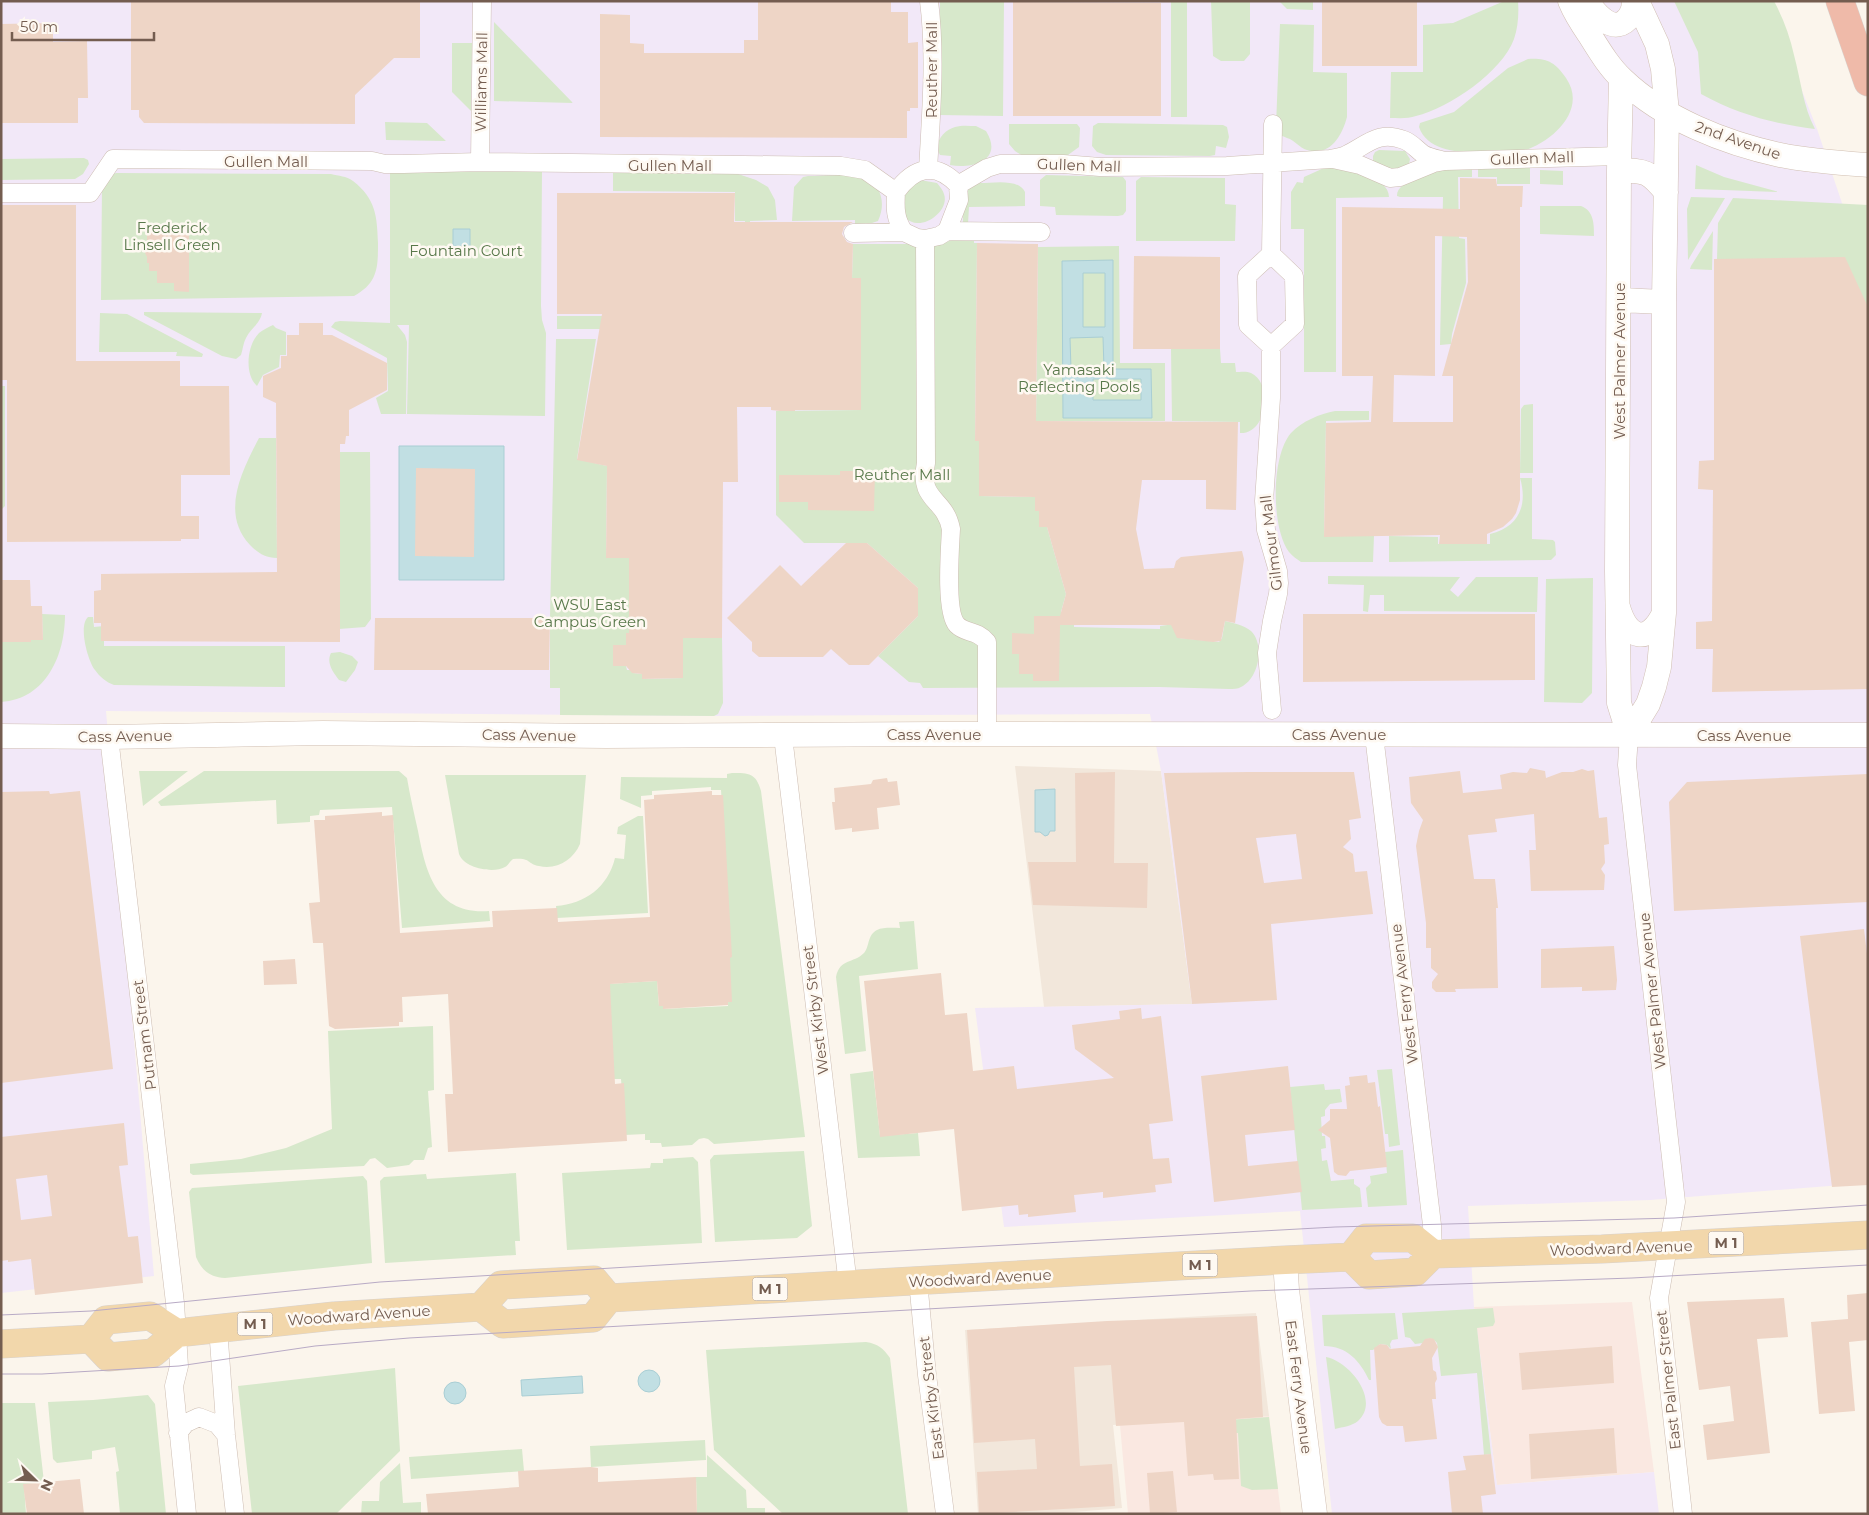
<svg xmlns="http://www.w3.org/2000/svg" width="1869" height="1515" font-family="Montserrat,sans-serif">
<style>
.residential{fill:#f2e7db}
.commercial{fill:#fae8e1}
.education{fill:#f2e8f8}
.green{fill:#d7e8cb}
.water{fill:#c1dfe3;stroke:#a9ced4;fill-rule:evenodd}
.building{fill:#eed5c6;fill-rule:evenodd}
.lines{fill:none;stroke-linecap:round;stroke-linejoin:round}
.street-casing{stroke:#cdbdb2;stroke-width:19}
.secondary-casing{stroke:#d1bfb2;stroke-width:25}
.primary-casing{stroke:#d8d2ce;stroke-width:29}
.highway-casing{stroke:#d8d2ce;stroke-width:29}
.street{stroke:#fff;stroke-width:18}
.secondary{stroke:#fff;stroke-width:24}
.primary{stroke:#f2d7ab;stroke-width:28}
.highway{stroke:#efbaa9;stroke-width:28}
.tram{stroke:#b8aac5;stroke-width:1}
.labels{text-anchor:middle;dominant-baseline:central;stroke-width:5;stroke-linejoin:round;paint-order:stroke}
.shield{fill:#fef9f2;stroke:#9d8c81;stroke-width:1}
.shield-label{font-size:14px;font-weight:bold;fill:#745d50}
.street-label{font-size:15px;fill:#745d50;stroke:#fef9f2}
.park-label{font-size:15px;fill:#58784a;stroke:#fef9f2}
</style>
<rect width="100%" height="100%" fill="#fbf5ec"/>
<path class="residential" d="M1015,766l146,5 31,233 -148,3z
M1256,1313l13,103 -156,9 9,83 -71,6h-73l-13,-184z"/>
<path class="commercial" d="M1632,1302l22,170 -157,13 -23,-178z
M1269,1416l12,98h-153l-8,-89z"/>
<path class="education" d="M1,1h1766l50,128 25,74 26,65v915l-218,17 -182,6 6,101 23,178 157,-13 5,42h-327l-32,-303 -296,16 -29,-219 217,-4 -31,-233 -11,-57 -436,2 -608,-5 48,565 -153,17z"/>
<path class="green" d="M940,1h64l-1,115 -64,-1z
M1171,1h16v116h-16z
M1211,1l39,1v52l-6,7h-23l-8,-5z
M1279,1h34v9l-26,-1z
M1518,1c1,13 0,27 -4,38 -12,33 -65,69 -98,77 -8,3 -18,2 -26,2l1,-46h32v-47l30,-2 49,-21z
M1674,1h100c9,17 16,35 20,54 7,26 9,51 21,74 -41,-5 -78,-15 -114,-35l-3,-42z
M494,22l79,81 -79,-2z
M1280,24l34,1 -1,47 34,1v44c-5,19 -17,40 -40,33 -8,-2 -12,-10 -20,-12 -2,-1 -5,-2 -7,-3l-4,-9z
M452,43h20l-1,68 -19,-19z
M1528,59c19,-1 27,3 38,19 22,32 -14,64 -43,73 -8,2 -18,1 -26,1 -24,1 -68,4 -78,-25l1,-4 34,-11 54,-44z
M385,122l42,1 19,18 -60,-1z
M1098,123l125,2 4,2 2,10 -3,11 -10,-2 -1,9 -5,1 -104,-1 -9,-3 -5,-6 1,-20z
M1009,124h68l3,4 -1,19 -11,8 -45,1 -8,-5 -6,-7z
M976,126l10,5c18,29 -13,38 -36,34l1,-9 -11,-1c-7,-13 4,-25 15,-28 7,-2 14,-1 21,-1z
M1379,150l26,1 5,8 -1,5 -6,5 -25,1 -5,-5v-9l2,-4z
M84,158l4,2 1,4 -6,10 -8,5 -74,1v-21z
M1696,165l28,12 55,15 -84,-3z
M1324,168c18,-1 65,7 65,29l-53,1v174h-32v-143h-13v-37l6,-10 6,1 1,-6z
M1472,168v9h-14l1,61 6,1 1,44 -14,51 -1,10 -11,1 3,-148h-43l-3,-1c-1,-15 35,-25 48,-27 8,-2 18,-1 27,-1z
M1478,168h52v16h-33v-7h-19z
M1540,170l23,1v14l-23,-1z
M542,171l-1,135 1,14 4,13 -1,83 -138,-2 2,-89h-12l8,10 2,7 -1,72h-25l-5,-16 12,-7 -1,-33 -56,-31 4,-5 5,-1 50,2v-151z
M116,173l215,1c8,2 15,2 22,7 23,18 24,35 25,62 0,24 0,40 -24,53l-253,4 1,-116 5,-7z
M613,173h122l21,7 12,7 7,13 2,20 -27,1v116l-116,-8h-77v-13h182l6,-68v-27h-10v-29l-122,-1z
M1046,175l77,2 3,4v30l-3,4 -5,1 -62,-1 -1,-8 -15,-1v-26z
M808,176c11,0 48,-3 56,1 18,8 22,27 14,44l-12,4h-11v-5l-63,1 2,-34 9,-10z
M1141,177l84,1v26l11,1 -1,36h-99v-60z
M920,180l17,3c3,4 6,7 7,11 5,14 -13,30 -27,29 -4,0 -7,-2 -11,-4 -9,-18 -1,-29 14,-39z
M980,183c13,0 38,-5 45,9v14l-56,1 -1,17h-5c0,-15 -3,-37 17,-41z
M1691,197l34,1 -37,62 -1,-51z
M1733,198l135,7v102l-151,-48 1,-36z
M1540,206h41c13,5 13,18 13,30l-54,-2z
M1713,231l-1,39 -22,-1 1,-3z
M952,240l22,1v2h3l-2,197 4,1v55l56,1v14h4l8,16 19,67 -5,18 13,3v12l86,2v-3l15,-2 4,14 40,4 3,-4 3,-17c8,2 19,4 26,10 14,13 8,48 -10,56 -3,2 -8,2 -12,2l-70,-2 -236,1 -3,-5 -11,-1 -31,-26 40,-40v-28l-51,-45h-63l-28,-28v-104l85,-1v-132l-9,1 1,-35h88z
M1119,246l1,117h45v58h-129l2,-174z
M144,312l118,1c-2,11 -11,15 -16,25 -3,6 -3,11 -5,17l-5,4 -14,-3 -78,-41z
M100,313l27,1 76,40 -1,3 -26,-1 1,-4h-78z
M273,325l3,3 10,4v23h-6l-1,12 -16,8 -6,11c-13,-12 -10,-41 2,-53 4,-3 9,-6 14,-8z
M556,339h40l-19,120 30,7 -1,92h25l-2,75h-3v12h-13v20l13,1 1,4h3l3,3 9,1v5l41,-1v-20l-3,-1 4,-48 1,29h37l1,65 -5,11 -4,2 -154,-1v-27h-10v-70z
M1171,349h49l1,14h14l1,9c4,0 11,-1 15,1 23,11 16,61 -11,60v-11l-68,-1z
M1,386h4v120l-4,4z
M1533,404v69h-13l1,-64 3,-4z
M1335,411h34v9l-43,1 -2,115h50l-1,26h-72c-4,-3 -9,-6 -12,-10 -18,-24 -18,-96 2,-119 11,-12 29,-19 44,-22z
M259,438h17l1,120c-12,0 -19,-5 -27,-13 -30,-32 -8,-74 9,-107z
M340,452h30l1,167 -6,8 -26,2z
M1520,478h12v61l21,1 2,2 1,13 -5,5 -162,2v-26l49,1v7h52v-10c29,-7 38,-29 30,-56z
M1328,576l132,1 -10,13 8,7 18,-20h62l-1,35 -153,-1v-16h-14l-2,17 -5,-1 1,-26 -36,-1z
M1593,578l-1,115 -10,10 -38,-1 2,-123z
M42,614l23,1c0,39 -18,84 -64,87v-60h30v-2l12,-1z
M88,617h5l1,10 10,-1v20h181v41l-171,-2c-8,-3 -14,-8 -19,-15 -7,-9 -17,-44 -7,-53z
M340,652l12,4 6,6 -3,8 -9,12 -7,-2c-6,-8 -13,-17 -8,-27z
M139,771h49l-45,35z
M204,771h195l8,7c3,18 7,35 11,53 8,42 18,84 71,80l1,10 -88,7 -10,-121 -72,3 -1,5 -9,1v6l-33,2 -1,-24 -115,6 -3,-4z
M732,773c17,0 24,0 29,18l44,346 -91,7 -6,-5 -4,-1 -5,1 -7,6 -30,2 -1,-4h-11v-3h-5v-6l-20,1 -4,-56h-8l-5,-95 49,-3 2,25h4v3l65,-3 1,-51 2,-1 -10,-164h-10v-3l-59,4v4l-11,1v12l-21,-9 1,-22 106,1v-4z
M445,775h141l-6,69c-7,16 -23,26 -41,22 -12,-2 -8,-9 -26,-7 -3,2 -5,7 -8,8 -12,7 -41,1 -46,-13z
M638,816h5l5,97 -91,5 -1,-12c29,-2 52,-19 59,-48l9,1 2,-24 -9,-1 1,-7z
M914,921l4,48 -59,7 7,75 -21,3 -9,-77c4,-19 17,-13 28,-24 6,-7 3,-18 13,-23 6,-3 16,-2 23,-2l-1,-6z
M433,1026l1,64 -6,1 4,56 -4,1 -4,12h-10l-5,5 -22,3 -12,-10 -5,1 -6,7 -171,9 -3,-2v-9l51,-5 45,-11 46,-19 -4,-98z
M1392,1069l8,76 -11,2 -1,-13h-3l-8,-64z
M873,1071l7,65 38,-3 2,23 -62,2 -8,-84z
M1324,1084l1,6 15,-1 2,13 -12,2 -5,6v6l-4,1 1,19h3l1,12 -5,1 1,12 5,-1 4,21 23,-2v5l6,4 2,19 -60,3 -12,-123z
M1403,1150l4,55 -39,2 -2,-19 5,-5 -1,-7 17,-3 -2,-21z
M804,1151l8,75 -15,12 -82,4 -5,-82 4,-5z
M693,1157l5,5 4,81 -135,7 -5,-77 88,-5 1,-5h12v-4z
M516,1173l4,68h-5l1,14 -131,8 -5,-82 4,-4 42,-3 1,5z
M363,1176l4,5 5,82 -147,15c-15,-1 -23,-7 -29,-21l-7,-65 3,-4z
M1493,1308l2,14 -2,4 -16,2 14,126 -7,1 -7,-82 -36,3 -4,-33c-5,-6 -10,-6 -14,0l-8,1 -5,-6 -5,-1 -3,-24z
M1395,1313l3,26 -6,1 -2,4 1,5 -4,-4 -7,-1 -7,6h-3l1,30h-2c-9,-19 -22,-34 -45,-34l-2,-31z
M866,1342c12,2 17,6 24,16l18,156h-125l-69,-64 -8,-100z
M1326,1357c23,4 55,43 32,64 -6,5 -15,6 -23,8z
M395,1368l5,83 -64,63h-84l-14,-128z
M148,1395l7,9 11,110h-46l-4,-42 3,-1 -4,-24 -23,4v8l-35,4 -4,-4 -5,-57 45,-2z
M1,1403h34l9,79 -20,3 2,29h-25z
M1269,1417l9,72 -26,1 -11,-4 -3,-53 -51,2 -1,-12z
M705,1440l1,20 -115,7 -1,-21z
M522,1449l2,22 -113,8 -2,-22z
M707,1455l39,35 1,18h18v6h-68l-1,-37h11z
M400,1463l3,40 18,-1v12h-60l1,-13h17l1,-19z"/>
<path class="water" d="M453,229h17v17h-17z
M1113,260v109h38l1,49h-89l-1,-157zM1083,273h22v54h-22zM1103,337l1,32h-33l-1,-31zM1093,379h48v21h-48z
M399,446h105v134h-105z
M1055,789v42h-5l-2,4 -3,1 -5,-4h-5v-42z
M638 1381a11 11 0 1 1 22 0a11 11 0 1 1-22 0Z
M582,1376l1,17 -61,3 -1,-16z
M444 1393a11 11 0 1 1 22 0a11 11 0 1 1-22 0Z"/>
<path class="building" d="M131,1h289v57h-26l-39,37v29l-211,-1 -5,-6v-7h-8z
M758,1h133v11h17v31l10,-1v66h-8v3h-3v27l-307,-1v-123l30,1v28l14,1v9h100v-13h14z
M1322,1h95v65h-95z
M1013,2l148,1v113h-148z
M53,23v19l34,-1 1,57h-10v25h-77v-99z
M1460,178l36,1 1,7h26l-1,21h-2v293l-4,13 -4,6 -9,8 -16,7v10h-48l1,-9 -116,2 2,-114 45,-1 2,-46h-31v-169l118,2zM1435,236l32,1 1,45 -26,94h11v46h-60l1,-47 41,1z
M557,193h178l-1,29h119l-9,5 -2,7 5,8 6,2 -1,34h9v132h-66v1h-15l-9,-1v-3h-34l1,75h-15l-1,156h-39v40l-41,1v-5l-10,-1 -6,-7h-13v-21h13v-12h3v-75h-23l1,-92 -30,-6 25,-146h-45z
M1,205h75v156h104v25h49l1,89h-49v41h18v23h-18v2l-174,1v-162h-6z
M147,224l42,1v67l-15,-1v-8h-17v-12h-8v-8h-2v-6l-2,-4 2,-10z
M977,243l61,1 -2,177 202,1 -2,88 -30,-1v-29h-64l-6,49 8,40 30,-1 2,-7 5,-4 61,-6 2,8 -9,64 -10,-2 -4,20 -8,1 -36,-4 -6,-13h-111l-1,56h-26v-7h-14v-20h-7v-21l22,1v-18h26l6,-22 -19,-67h-8v-16h-4v-14l-56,-1v-55h-4z
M1134,256l86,1v92h-87z
M1845,257l23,50v382l-156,3 1,-43h-17v-27l16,-1 1,-131 -15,-1 1,-28 15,-1v-201z
M299,323h24v12h9l55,28v27l-38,20v26h-3l-1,8h-5v198l-239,-1v-18h-7v-32l7,-1v-16l176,-2 -1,-169 -13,-6v-21l18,-8v-12h6v-21h12z
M416,468l59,1 -1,88 -59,-1z
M840,471h35l-1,40 -66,-1v-8h-29v-27h61z
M846,543h21l51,45v28l-49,49h-20l-18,-16 -8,8h-64l-7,-6v-9l-25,-24 53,-53 21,21z
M1,580h29l1,26h11l1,34h-12v2h-30z
M1303,614h232v66l-232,2z
M375,618h175l-1,52h-175z
M1530,768l15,3 1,7 16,-6h11l9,-3 6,2 6,-1 5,48 8,-1 2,27 -5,1 1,18 -4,6 4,6 -1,15 -73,1 -2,-41h7l-2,-36 -39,5 2,13 -29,3 6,44h21l3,29h-2l2,80 -43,1 1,3h-20l-4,-4v-6l6,-8 -7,-6v-20h-5v-25l-10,-77 3,-15 4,-11 -12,-17 -2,-26 51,-6 3,22 39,-4 -2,-14 13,-3 14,1z
M1115,772l-1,91h34l-1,45 -114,-3 -5,-43h48l-1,-89z
M1249,772h105l7,46 -12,2 2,19 -8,8 10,7 2,18 12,-1 6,43 -102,10 6,76 -85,4 -28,-231zM1296,834l6,45 -38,4 -8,-45z
M1868,774v128l-194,9 -5,-109 18,-20z
M887,778l1,4 9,-1 3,24 -23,3 2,21 -27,3v-4l-17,2 -3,-28h3l-1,-14 37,-4 2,-4z
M49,791l1,3 30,-3 33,278 -112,14v-291z
M712,791v4h11l9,162 -2,1 2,44h-4v3l-65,4v-3h-4l-2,-25 -47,3 5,100 9,-1 3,58 -179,11 -3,-58h8l-5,-100 -46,3 1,25h-4v4l-64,3 -6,-3 -6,-83h-10l-4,-40 11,-1 -6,-82h11v-4l57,-4v4l11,-1 7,118 93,-6 -1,-16 65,-3 1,14 92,-5 -6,-117 10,-1v-4z
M1864,929l4,33v223l-36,2 -32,-251z
M1614,946l3,34 -1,10 -34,1v-4l-41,1v-39z
M295,959l2,25 -33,1 -1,-24z
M941,973l4,42 22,-2 6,58 41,-5 3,23 97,-11 -39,-29 -3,-24 48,-6 -1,-8 22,-3 1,11 19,-3 12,105 -24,3 4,35 16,-1 3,25 -17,2 1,7 -53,6v-6l-29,3 2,17 -48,5v-3l-9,1 -1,-10 -56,6 -8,-82 -74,8 -16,-156z
M1288,1066l7,64 -50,5 3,31 50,-5 4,31 -88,10 -13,-126z
M1367,1075l1,8 7,-1 3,25 2,-1 7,61 -37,4 -4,5 -8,-1 -4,-3 -4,-34 -12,-8 12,-10v-11h17l-2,-23 5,-1 -1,-8z
M124,1123l4,42 -9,1 9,71 10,-1 5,47 -108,12 -4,-36 -23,3v-2l-7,1v-124zM47,1175l5,41 -31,4 -5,-41z
M1868,1293v47l-19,2 6,69 -36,3 -8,-92 37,-3 -1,-24z
M1784,1298l4,39 -31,2 13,114 -63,7 -4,-35 31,-4 -4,-35 -31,4 -12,-88z
M1257,1316l6,101 -27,2 3,60 -25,1 -1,-6 -25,2 -4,-54 -68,4 -5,-61 -37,2 6,99 32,-2 3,42 -136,8 -2,-42 60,-3 -2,-30 -61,4 -7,-113 140,-9z
M1430,1338l4,1 4,8 -6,11 1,12 3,2 1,7 -2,4 1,16h-4l5,40 -32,3 -2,-16h-16l-5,-3 -3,-6 -5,-69 6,-4 7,1 3,4 30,-3 5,-7z
M1612,1346l2,37 -92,7 -3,-37z
M1614,1428l3,45 -86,6 -2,-45z
M1491,1454l5,40 -15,2 2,18h-31l-4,-42 18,-2 -3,-14z
M591,1467l7,1v14l98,-5 1,37h-269l-2,-20 93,-7 -1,-16z
M1173,1471l4,41 -27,2 -3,-41z
M80,1479l4,35h-57l-4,-30z"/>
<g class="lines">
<defs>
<path id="street" d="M1333,159l27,6 30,13 10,-1 34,-14 11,-2
M480,162l2,-161
M928,170c3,-54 8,-115 1,-169
M896,192c-1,16 -1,27 8,40
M1,193h89l23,-34 259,2 13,3h18l77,-2 361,4 24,4 31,22c18,-25 39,-31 62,-7l29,-17 13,-4h63l37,3 127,-1 103,-7c5,-1 11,-2 16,-4 21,-10 32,-25 58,-15 8,3 12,9 19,14 7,4 15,5 22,7l174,-5
M947,231l12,-31 -1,-15
M853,233l51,-1 13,6 8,1 14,-3 8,-5 94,1
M925,239l1,224c-8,39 19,34 25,66 -1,19 -6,83 6,96 9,9 19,4 30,17v92
M1271,346l24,-22 -1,-48 -23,-22
M1272,710l-5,-57 5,-32 6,-27 1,-11 -1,-12 -12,-41 -2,-29 7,-103v-52l-23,-21 -1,-49 24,-22 2,-130
M1374,735l58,490 1,29
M1629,735l-2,30 49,437 -17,96 24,216
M783,736l65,549
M109,737l66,566 4,63 -5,20 13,128
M918,1281l9,94 18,139
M218,1328l8,107 9,79
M178,1433l8,-10 13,-6 18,7 9,11"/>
<path id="secondary" d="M1570,1c5,12 12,23 19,33 10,16 20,33 34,46 41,39 102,63 157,75 29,6 59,8 88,10
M1587,1c9,14 28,36 43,15 3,-5 4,-9 4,-15
M1621,79l-2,91 -2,401 2,132 10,32
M1619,170c27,1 30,1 47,22
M1619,300l45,2
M1618,607c9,33 31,38 46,6
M1629,735l19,-31 6,-17 5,-20 5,-54v-311l3,-189 -4,-44 -6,-25 -20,-43
M1,736l108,1 214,-4 283,3 333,-2 929,1
M1285,1260l2,30 28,224"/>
<path id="primary" d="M1351,1257l15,-19h47l20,16 169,-5 266,-14
M481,1307l20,-22 93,-5 15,18
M91,1339l17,18 45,-4 24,-20 157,-17 147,-9 22,17 90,-6 16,-20 676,-38 66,-3 18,18 46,-3 18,-18
M1,1344l90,-5 15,-19 44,-4 27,17"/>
<path id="highway" d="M1840,1l28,81"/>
</defs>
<use href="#street" class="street-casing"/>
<use href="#secondary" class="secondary-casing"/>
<use href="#primary" class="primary-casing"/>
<use href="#highway" class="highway-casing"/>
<use href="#street" class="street"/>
<use href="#secondary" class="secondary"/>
<use href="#primary" class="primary"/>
<use href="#highway" class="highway"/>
<path class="tram" d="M1,1315l90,-4 289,-29 464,-28 491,-27 339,-9 194,-13
M1,1374h41l137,-8 136,-20 94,-8 284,-16 558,-31 381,-13 236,-13"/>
</g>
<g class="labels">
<g class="shield">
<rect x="1708.5" y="1231.5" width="35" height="23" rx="4"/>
<rect x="1182.5" y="1253.5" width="35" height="23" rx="4"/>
<rect x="752.5" y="1277.5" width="35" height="23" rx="4"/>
<rect x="237.5" y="1312.5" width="35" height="23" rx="4"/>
</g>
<g class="shield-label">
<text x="1726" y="1243">M 1</text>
<text x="1200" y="1265">M 1</text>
<text x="770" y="1289">M 1</text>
<text x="255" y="1324">M 1</text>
</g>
<g class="street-label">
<text transform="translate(931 70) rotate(-90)">Reuther Mall</text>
<text transform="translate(481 82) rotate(-89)">Williams Mall</text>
<text transform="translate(1738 140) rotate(19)">2nd Avenue</text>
<text transform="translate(1532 158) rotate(-2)">Gullen Mall</text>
<text x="266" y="161">Gullen Mall</text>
<text x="670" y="165">Gullen Mall</text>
<text transform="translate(1079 165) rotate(2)">Gullen Mall</text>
<text transform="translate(1619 361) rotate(-90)">West Palmer Avenue</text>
<text transform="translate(1271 543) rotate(-97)">Gilmour Mall</text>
<text x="934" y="734">Cass Avenue</text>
<text x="1339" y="734">Cass Avenue</text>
<text transform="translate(529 735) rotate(1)">Cass Avenue</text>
<text x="1744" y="735">Cass Avenue</text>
<text transform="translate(125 736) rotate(-1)">Cass Avenue</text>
<text transform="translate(1652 991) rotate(-96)">West Palmer Avenue</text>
<text transform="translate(1404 994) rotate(-97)">West Ferry Avenue</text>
<text transform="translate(815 1010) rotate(-97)">West Kirby Street</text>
<text transform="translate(144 1035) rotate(-97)">Putnam Street</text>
<text transform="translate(1621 1248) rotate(-2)">Woodward Avenue</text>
<text transform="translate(980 1278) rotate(-3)">Woodward Avenue</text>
<text transform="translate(359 1315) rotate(-4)">Woodward Avenue</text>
<text transform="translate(1668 1380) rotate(-96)">East Palmer Street</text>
<text transform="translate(1299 1387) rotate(83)">East Ferry Avenue</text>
<text transform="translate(931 1398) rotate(-97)">East Kirby Street</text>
</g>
<g class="park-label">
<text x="172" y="227">Frederick<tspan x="172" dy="17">Linsell Green</tspan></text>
<text x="466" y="250">Fountain Court</text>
<text x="1079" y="369">Yamasaki<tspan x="1079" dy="17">Reflecting Pools</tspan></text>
<text x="902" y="474">Reuther Mall</text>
<text x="590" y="604">WSU East<tspan x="590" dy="17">Campus Green</tspan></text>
</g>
</g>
<rect width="1869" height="1515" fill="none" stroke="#745d50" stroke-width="5"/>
<g transform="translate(35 1480) rotate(113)" stroke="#fef9f2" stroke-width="4" paint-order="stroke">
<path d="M0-4L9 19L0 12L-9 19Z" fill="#745d50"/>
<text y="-8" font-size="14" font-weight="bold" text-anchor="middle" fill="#745d50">N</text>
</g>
<path d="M12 32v8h142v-8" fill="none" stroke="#745d50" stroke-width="2.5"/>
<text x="20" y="32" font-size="15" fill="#745d50" stroke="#fef9f2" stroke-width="4" paint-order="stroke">50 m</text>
</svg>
